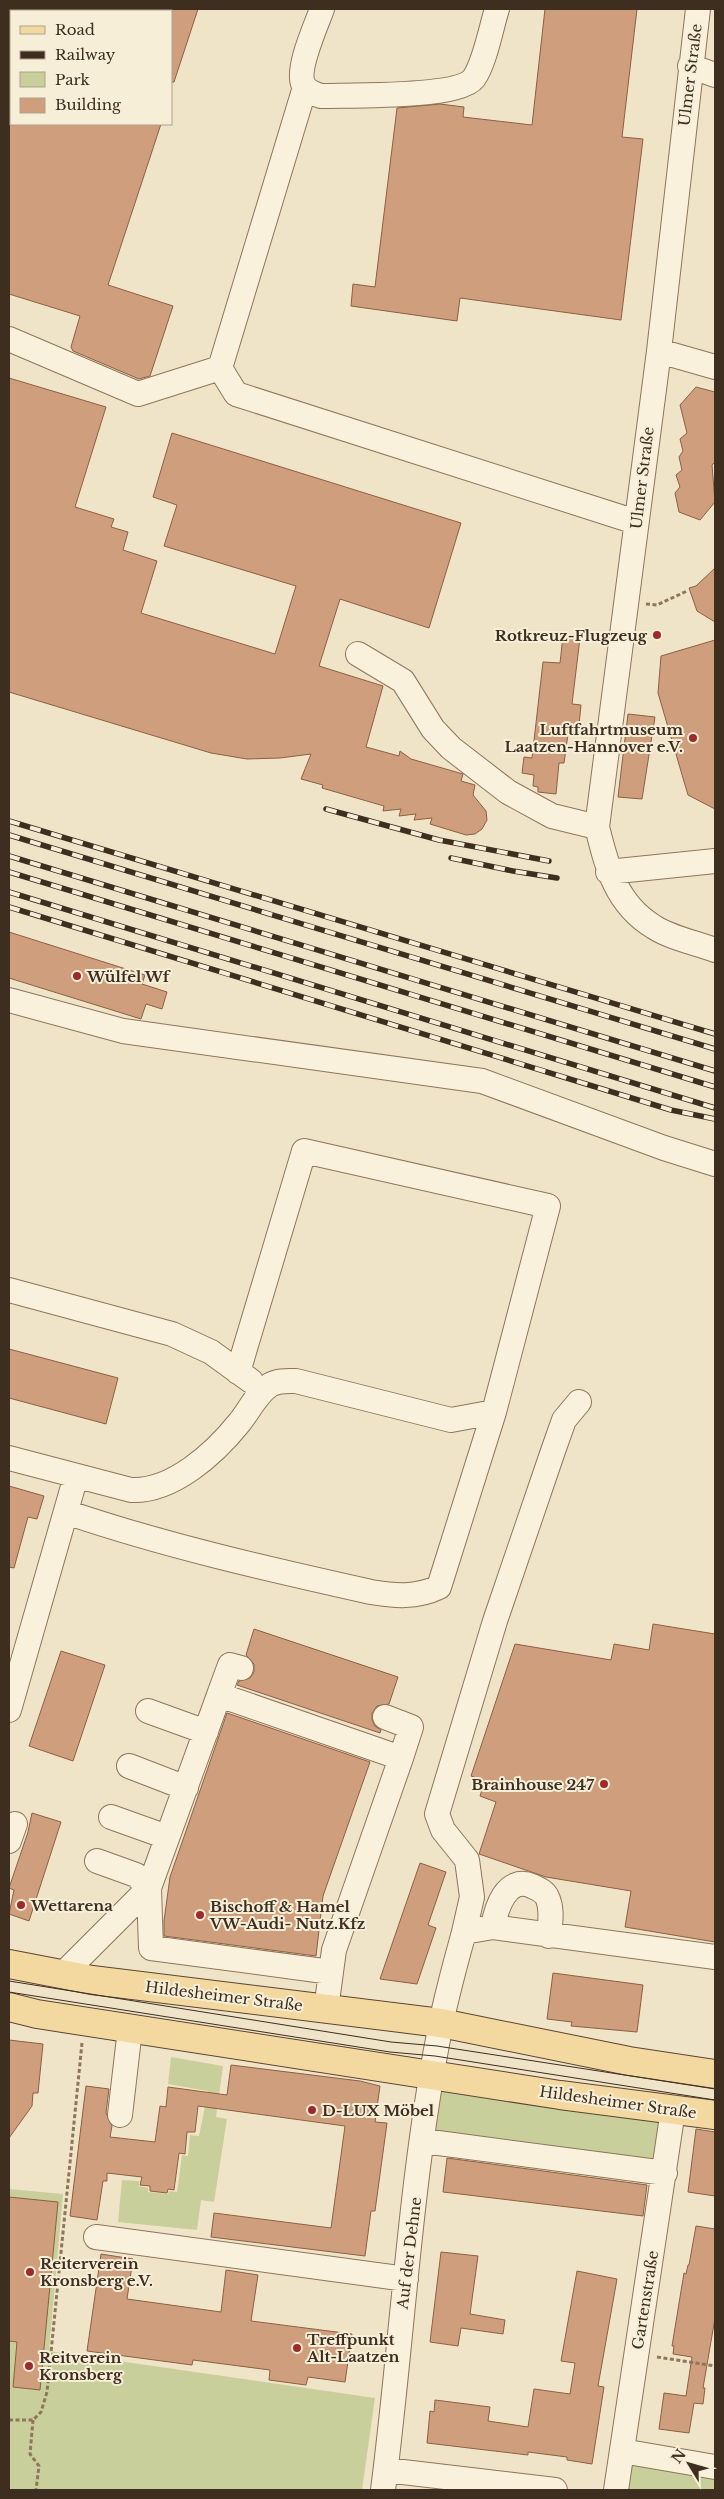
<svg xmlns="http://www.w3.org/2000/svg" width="724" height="2499" font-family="'Libre Baskerville',serif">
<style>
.green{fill:#c9cf9b}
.building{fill:#cf9f7d;stroke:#8d5f41}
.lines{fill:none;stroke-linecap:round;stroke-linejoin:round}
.minor-casing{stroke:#8d765c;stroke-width:26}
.major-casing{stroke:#5b4430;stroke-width:30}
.path{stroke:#8d765c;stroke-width:3;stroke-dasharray:4 2.5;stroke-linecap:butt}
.minor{stroke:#faf1dc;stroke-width:24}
.major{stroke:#f3d9a0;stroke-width:28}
.tram{stroke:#3d2e20;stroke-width:1}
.rail-casing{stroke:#3d2e20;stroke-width:5.5}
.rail{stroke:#f7eed8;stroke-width:4;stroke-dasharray:11;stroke-linecap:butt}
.poi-dot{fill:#9e2a2b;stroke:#f7eed8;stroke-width:2}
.labels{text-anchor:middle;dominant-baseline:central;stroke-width:4;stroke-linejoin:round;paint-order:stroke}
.street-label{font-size:15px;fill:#3d2e20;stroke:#f7eed8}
.poi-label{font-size:15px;font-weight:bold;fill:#3d2e20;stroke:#f7eed8;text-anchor:start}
</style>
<rect width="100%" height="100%" fill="#f0e4c8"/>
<path class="green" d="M171,2057l52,9 -7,51 11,2 -13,83 -13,-2 -4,30 -79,-8 4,-42 17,1v5l9,2v4l20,2 1,-3 8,1 5,-37 6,1 2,-21 9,1 9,-45 -40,-7z
M436,2081l224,32 -6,56 -226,-32z
M9,2189l54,5 -14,157 326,47 -13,92h-353z
M626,2458l89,15v17h-94z"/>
<path class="building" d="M171,9h27l-24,73h-3z
M545,9h92l-15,128 21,2 -22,181 -161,-22 -3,23 -106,-15 2,-22 22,3 22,-179 43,-4 24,3 -1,10 69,8z
M9,124h152l-53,161 65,21 -23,70 -11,3 -66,-28 -2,-4 9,-31 -71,-22z
M9,378l97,29 -31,100 39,12 -3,8 17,5 -5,18 34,11 -16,52 134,41 21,-68 -132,-40 13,-41 -24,-8 19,-64 289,90 -32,105 -89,-29 -21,67 64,20 -17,61 33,9 1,-5 11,8 52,15 -2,7 14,4 -2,10 13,16 1,9 -5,9 -7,5 -9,1 -36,-11 2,-6 -18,2 2,-6 -17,2 2,-7 -18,2 1,-5 -62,-18 1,-3 -22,-6 10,-25 -31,4 -33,1 -36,-6 -202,-61z
M696,387l19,5v70l-3,3 3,37 -15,18 -21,-8 -4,-19 5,-6 -4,-12 6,-5 -3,-13 4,-6 -3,-12 7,-6 -7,-28z
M715,568v54l-18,-11 -8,-23 7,-2z
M563,636l17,2 -8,66 9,1 -3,30 -10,-1 -4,29h-5l-3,31 -18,-2v-5l-5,-1 1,-11 -12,-2 2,-16 8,1 11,-96 17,1z
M715,640v169l-27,-14 -30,-102 3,-37z
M628,714l27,3 -13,82 -24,-2z
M9,932l136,43 -3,9 25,8 -5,17 -16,-5 -5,15 -132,-41z
M9,1349l109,29 -12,46 -97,-26z
M9,1486l35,10 -7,23 -9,-2 -14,51 -5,-1z
M653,1624l62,10v308l-90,-15 6,-36 -85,-14 -67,-23 17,-52 -16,-6 5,-15 -14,-5 44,-132 96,16 3,-16 35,6z
M254,1629l144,48 -9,27 -12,2 -5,7v7l3,6 6,4 -1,3 -143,-48 2,-4 11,-3 4,-6v-8l-8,-9z
M61,1651l44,14 -32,96 -44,-15z
M227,1713l143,49 -47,134 -7,60 -152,-20v-15l6,-44z
M32,1813l29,9 -32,99 -20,-7 5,-24 -5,-2 19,-56z
M420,1863l26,9 -18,53 8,3 -19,56 -37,-5z
M553,1973l90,12 -6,47 -66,-6 1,-4 -25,-3z
M9,2040l34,4 -5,49h-5l-1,13 -23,32z
M231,2065l129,16 20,5 -5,36 12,1 -12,88h-4l-6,45 -154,-19 3,-24 117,15 14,-102 -147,-20 -3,26h-8l-2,22 -6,-1 -5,37 -6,-1 -1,4 -17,-2v-5l-10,-1 2,-8 -35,-4v8h-4l-6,39 -27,-4 16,-130 23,3 -3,24 6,13 -2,11 45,5 5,-36 6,1 2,-20 59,8z
M696,2129l19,3v64l-27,-4z
M447,2158l200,27 -4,31 -200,-24z
M9,2197l49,5 -18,188 -27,-3 4,-45 -8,-1z
M696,2226l19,3v89l-12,70h2l-2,16 -9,-1 -5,30 -30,-4 5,-36 22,3 6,-39 -19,-3 1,-8h-2l12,-73 2,1 2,-9h1z
M441,2252l37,4 -8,58 35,6 -2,14 -42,-6 -3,18 -28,-4z
M101,2254l32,5 -6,40 94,13 5,-42 32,5 -7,46 101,13 -7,48 -37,-5 -2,8 -37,-5 1,-10 -77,-10 -1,5 -105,-14z
M577,2271l40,8 -19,107 6,1 -12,77 -25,-4v-3l-39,-5v3l-101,-12 3,-32 4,1 1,-12 55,7 -2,14 40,6 6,-38 36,5 5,-31 -14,-2z"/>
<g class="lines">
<defs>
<path id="minor" d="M322,9c-6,17 -27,62 -18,77 4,6 10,8 17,10 28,-1 138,2 153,-18 11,-16 17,-50 23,-69
M698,9l-39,342 -62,476c10,40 19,77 57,100 17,11 42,16 61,23
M690,66l25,9
M305,87l-85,281 16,26 400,128
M9,339l129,55 82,-26
M659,351l56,16
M358,654l45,27 30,48 18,19 57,44 44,24 45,11
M608,872l107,-11
M9,1000l114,31 359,50 182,67 51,16
M9,1290l163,44 39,18 40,29
M9,1458l122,32c41,2 83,-36 108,-67 10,-12 18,-30 31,-38 8,-5 18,-4 26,-4l155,39 43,-8
M66,1512c100,34 202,57 305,80 24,4 45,6 68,-5l55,-175 54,-206 -244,-55 -66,221
M219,1695l11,-30 11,3
M9,1710l67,-234
M148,1711l58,21
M385,1717l26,10 -10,31
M129,1766l57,22
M111,1817l56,20
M9,1841l6,-17
M97,1861l39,14 13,13 2,60 180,24
M493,1927c3,-18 13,-52 39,-41 6,3 12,5 15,11 6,12 3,27 2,39
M464,1932l8,-35 -5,-37 -24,-30 -6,-16 58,-193 58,-170 11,-31 15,-18
M62,1975l87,-87 70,-193 182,63 -67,192 -8,59
M120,2115l10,-86
M423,2141l242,32
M96,2237l310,42
M622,2451l93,16
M386,2470l169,20
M383,2490c20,-155 27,-313 58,-466 6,-31 15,-62 23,-92l29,-5 222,30
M616,2490l57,-380"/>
<path id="major" d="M9,1964l83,16 349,43 188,38 86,13
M9,2007l28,7 523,81 155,20"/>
</defs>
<use href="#minor" class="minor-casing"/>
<use href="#major" class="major-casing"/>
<path class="path" d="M646,604l11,1 30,-14
M657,2357l58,9
M9,2420h24l8,-8 6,-20 35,-349
M33,2420l-3,34 9,12 -3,24"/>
<use href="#minor" class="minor"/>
<use href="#major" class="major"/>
<path class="tram" d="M9,1981l382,61 46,4 278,43
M9,1992l381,60 45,4 280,44"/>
<defs>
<path id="rail" d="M326,809l113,31 110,21
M9,821l706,213
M9,835l706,214
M9,856l706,215
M451,858l62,13 44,7
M9,872l706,215
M9,892l706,216
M9,907l662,203 44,9"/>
</defs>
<use href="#rail" class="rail-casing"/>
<use href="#rail" class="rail"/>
</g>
<g class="poi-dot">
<circle cx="657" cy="635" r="5"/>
<circle cx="693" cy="738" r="5"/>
<circle cx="77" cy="976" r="5"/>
<circle cx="604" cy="1784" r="5"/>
<circle cx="21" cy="1905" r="5"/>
<circle cx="200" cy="1915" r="5"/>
<circle cx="312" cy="2110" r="5"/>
<circle cx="30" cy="2272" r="5"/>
<circle cx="297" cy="2348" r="5"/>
<circle cx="29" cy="2366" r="5"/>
</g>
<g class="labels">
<g class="street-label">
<text transform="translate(690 75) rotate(-83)">Ulmer Straße</text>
<text transform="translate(642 478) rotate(-83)">Ulmer Straße</text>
<text transform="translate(224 1996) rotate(7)">Hildesheimer Straße</text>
<text transform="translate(618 2102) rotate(8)">Hildesheimer Straße</text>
<text transform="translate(409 2253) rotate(-83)">Auf der Dehne</text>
<text transform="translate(645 2300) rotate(-81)">Gartenstraße</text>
</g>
<g class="poi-label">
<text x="647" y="635" text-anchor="end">Rotkreuz-Flugzeug</text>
<text x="683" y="729" text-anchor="end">Luftfahrtmuseum<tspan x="683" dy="17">Laatzen-Hannover e.V.</tspan></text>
<text x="87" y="976">Wülfel Wf</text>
<text x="594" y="1784" text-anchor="end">Brainhouse 247</text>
<text x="31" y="1905">Wettarena</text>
<text x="210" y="1906">Bischoff &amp; Hamel<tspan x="210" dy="17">VW-Audi- Nutz.Kfz</tspan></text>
<text x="322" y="2110">D-LUX Möbel</text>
<text x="40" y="2263">Reiterverein<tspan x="40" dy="17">Kronsberg e.V.</tspan></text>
<text x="307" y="2339">Treffpunkt<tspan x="307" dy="17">Alt-Laatzen</tspan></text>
<text x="39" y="2357">Reitverein<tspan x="39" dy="17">Kronsberg</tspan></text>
</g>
</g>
<rect width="724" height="2499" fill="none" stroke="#3d2e20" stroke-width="20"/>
<rect x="10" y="10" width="162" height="115" fill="#f7eed8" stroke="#ada18e"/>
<rect x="20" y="26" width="25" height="8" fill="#f3d9a0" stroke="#ada18e"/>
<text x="55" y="35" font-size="15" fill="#3d2e20">Road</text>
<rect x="20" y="51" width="25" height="8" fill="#3d2e20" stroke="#ada18e"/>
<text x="55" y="60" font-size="15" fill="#3d2e20">Railway</text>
<rect x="20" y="72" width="25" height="15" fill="#c9cf9b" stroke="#ada18e"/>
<text x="55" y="85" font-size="15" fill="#3d2e20">Park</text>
<rect x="20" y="98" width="25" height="15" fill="#cf9f7d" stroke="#ada18e"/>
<text x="55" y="110" font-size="15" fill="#3d2e20">Building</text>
<g transform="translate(689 2464) rotate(307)" stroke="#f7eed8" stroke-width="4" paint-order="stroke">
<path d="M0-4L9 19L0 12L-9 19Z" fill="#3d2e20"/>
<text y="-8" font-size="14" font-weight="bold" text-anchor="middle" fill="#3d2e20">N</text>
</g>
</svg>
